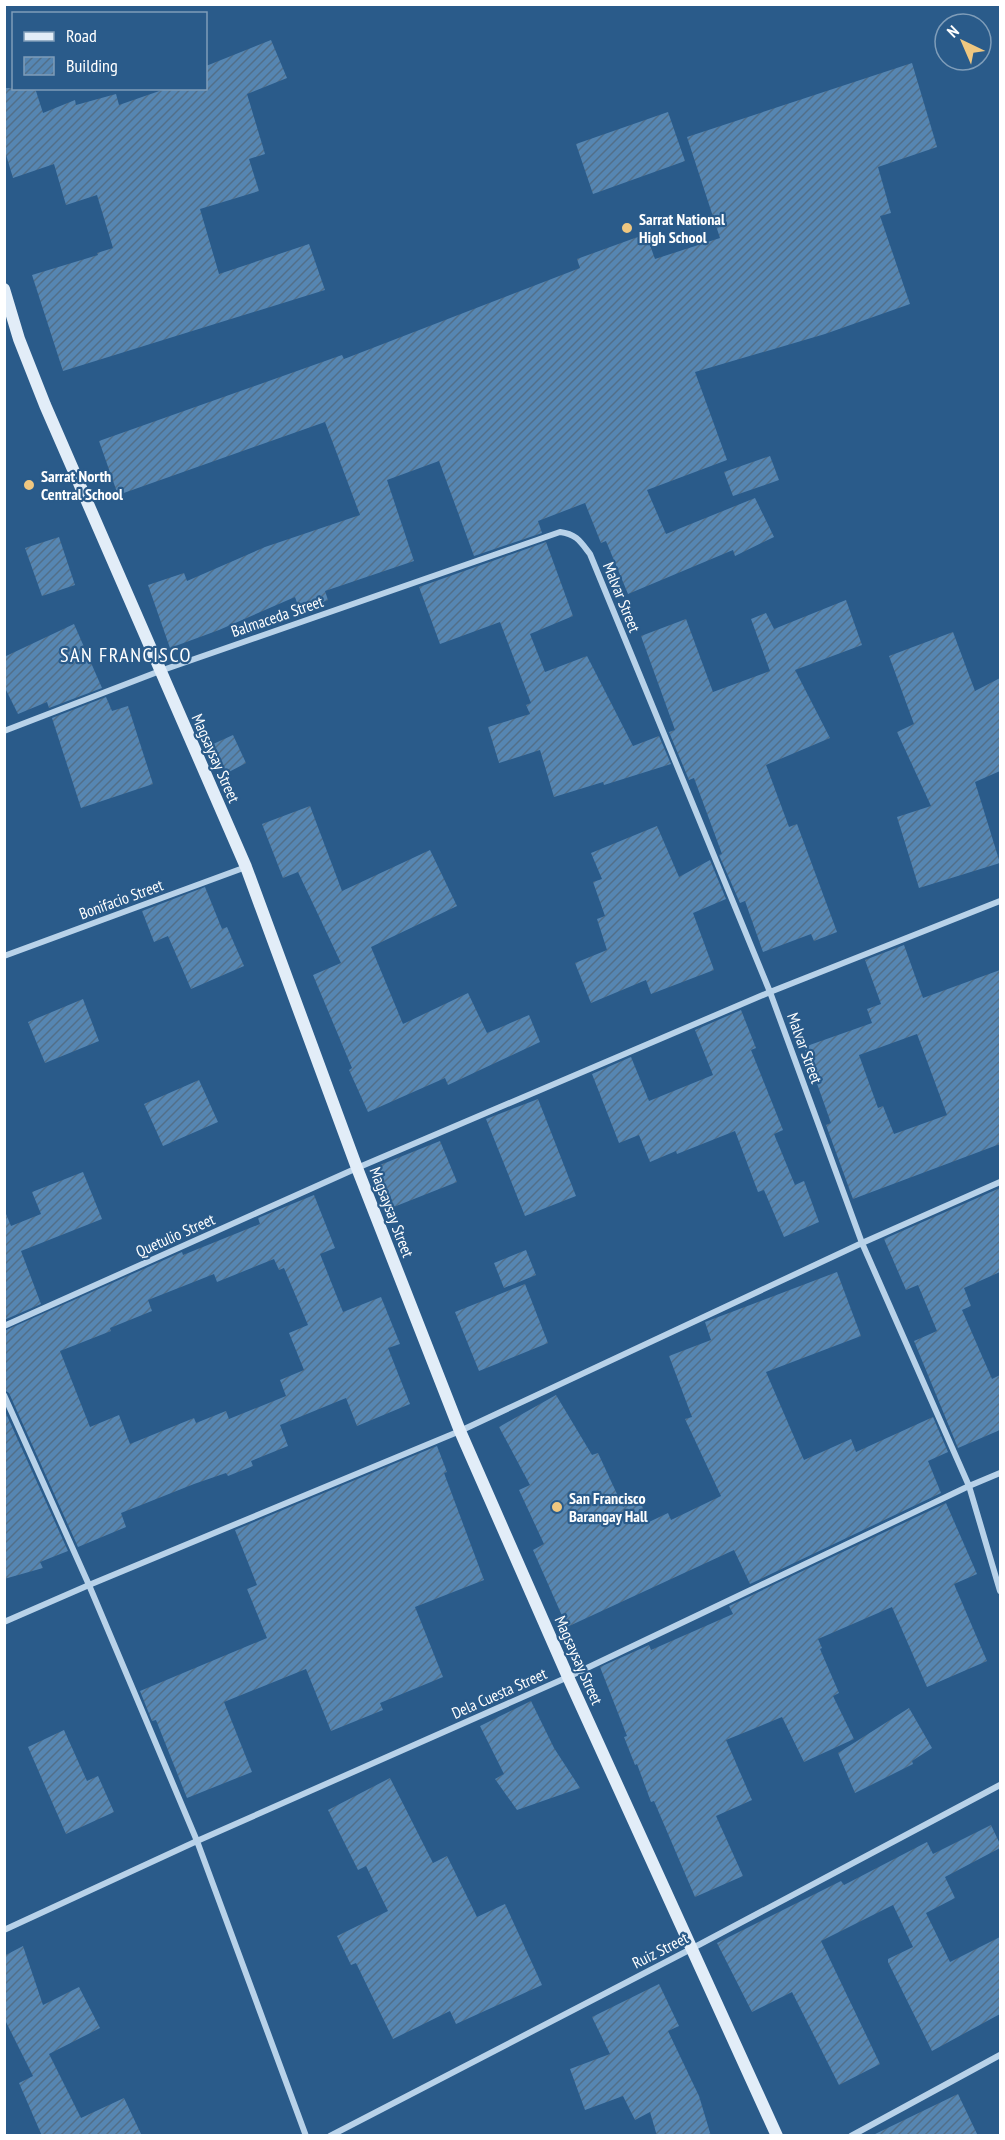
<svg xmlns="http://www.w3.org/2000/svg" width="1005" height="2140" font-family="'PT Sans Narrow',sans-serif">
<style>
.building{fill:url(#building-hatch);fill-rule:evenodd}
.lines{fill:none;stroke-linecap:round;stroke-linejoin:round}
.street{stroke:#b8d2e9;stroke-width:6}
.secondary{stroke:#e2edf8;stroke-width:12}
.poi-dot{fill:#efc780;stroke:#2a5b8a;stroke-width:2}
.labels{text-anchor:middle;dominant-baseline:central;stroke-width:4.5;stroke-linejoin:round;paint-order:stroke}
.poi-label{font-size:16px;font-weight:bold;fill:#fff;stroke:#2a5b8a;text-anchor:start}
.street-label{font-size:16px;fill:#fff;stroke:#2a5b8a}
.quarter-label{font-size:20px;letter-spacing:1.5px;fill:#fff;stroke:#2a5b8a}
</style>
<defs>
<pattern id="building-hatch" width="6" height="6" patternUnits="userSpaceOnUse" patternTransform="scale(1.5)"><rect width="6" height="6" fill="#5686b2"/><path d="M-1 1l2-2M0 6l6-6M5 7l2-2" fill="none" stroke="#526f89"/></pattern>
</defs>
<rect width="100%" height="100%" fill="#2a5b8a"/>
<path class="building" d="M271,40l16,38 -40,16 18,60 -16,5 10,32 -59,18 19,65 90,-30 16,46 -262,81 -31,-96 66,-20 -1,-2 16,-5 -16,-53 -31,10 -12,-41 -41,14 -9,-30v-60h31l8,25 32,-13 1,5 40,-11 3,11 49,-17h38v-22z
M912,63l25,84 -59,20 13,46 -11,3 30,88 -85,30 -130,38 32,88 -80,30 19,44 89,-36 19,39 -39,19 -2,-6 -105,44 -22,-53 -5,2 -16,-40 -47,18 4,12 -68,23 -35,-95 -52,19 27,81 -89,30 3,9 -28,11 -5,-14 -76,33 -49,18 -22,-63 36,-12 3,8 78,-34 95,-32 -35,-93 -207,73 -19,-54 243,-86 2,4 236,-91 -3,-9 69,-25 9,25 65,-21 -33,-101z
M668,112l17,49 -92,33 -17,-50z
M770,456l9,24 -46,16 -9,-24z
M59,537l16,48 -33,11 -17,-48z
M546,542l27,74 -43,18 15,38 42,-16 46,90 26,-10 12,28 -67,21 -1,-3 -49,15 -14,-47 -41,13 -11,-36 42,-13 -4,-9 5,-2 -31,-81 -60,22 -21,-57z
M846,600l16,45 -67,25 35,68 -64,27 23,62 8,-3 40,108 -23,9 -3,-7 -48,18 -18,-51 -5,2 -21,-48 3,-1 -28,-76 -5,2 -20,-48 6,-2 -34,-94 45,-17 27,73 57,-21 -19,-52 15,-6 8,16z
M74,624l28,64 -53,20 -2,-6 -29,12 -14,-28v-29z
M953,632l22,59 25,-13v93l-25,11 25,81 -81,25 -22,-71 34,-11 -34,-74 17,-8 -25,-68z
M106,697l6,14 16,-5 25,78 -72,24 -29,-90z
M233,735l13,28 -21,11 -14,-29z
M310,806l32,85 88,-41 27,56 -86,41 32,77 65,-31 19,40 42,-18 11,27 -92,43 -3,-7 -77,34 -19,-42 3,-2 -39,-93 28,-12 -43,-91 -15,6 -21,-54z
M657,826l22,51 31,-17 16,39 -33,14 21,57 -63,24 -5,-14 -55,23 -16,-40 32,-13 -10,-31 8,-3 -12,-34 9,-3 -11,-26z
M205,887l17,42 5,-2 17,39 -53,23 -23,-53 -14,6 -12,-31z
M904,945l19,53 77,-28v174l-147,55 -27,-74 5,-2 -27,-76 68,-24 -5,-14 14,-5 -16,-44zM917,1034l30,81 -53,19 -11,-28 -5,2 -19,-53z
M83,999l16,42 -54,22 -17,-41z
M741,1010l15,38 -5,2 32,80 -9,4 21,51 9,-4 15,41 -35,15 -20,-47 -6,2 -23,-61 -58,23 -1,-3 -26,11 -11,-27 -20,8 -27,-69 39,-17 18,44 64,-26 -18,-45z
M199,1080l19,42 -55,24 -19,-42z
M538,1099l38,97 -51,20 -39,-97z
M440,1141l17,41 -71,28 -16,-41z
M83,1172l19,47 -81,32 20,53 -37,16v-106h2l5,12 30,-12 -9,-22z
M1000,1188v84l-36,16 7,18 -9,4 30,69 8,-4v55l-42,18 -44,-107 23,-10 -19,-46 -12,5 -22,-51z
M314,1195l21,53 -15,6 23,58 38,-15 19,47 -12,4 22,56 -53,22 -11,-28 -66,27 8,21 -37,15 2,5 -25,10 -2,-3 -32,11 -73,29 5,14 -48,20 -69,-154 -5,-3v-59l178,-79 1,3 77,-31 -2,-6zM274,1259l5,11 5,-2 24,57 -19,8 15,37 -24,10 6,16 -57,23 -3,-8 -30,12 -2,-5 -64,26 -11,-29 -29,12 -30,-76 51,-20 -1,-3 42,-17 -4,-11 66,-26 3,8z
M526,1250l10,25 -32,13 -10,-25z
M837,1272l24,64 -95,36 38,88 47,-21 5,13 77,-35 15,35 -20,9 13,32 -191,91 -16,-34 -167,77 -34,-77 11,-6 -25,-54 11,-5 -31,-58 57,-32 36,60 6,-2 25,54 16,-8 10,23 19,-9 3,7 50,-24 -36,-77 7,-2 -23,-61 42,-16 -6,-18z
M525,1284l23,59 -69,28 -24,-59z
M4,1409l64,142 -28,11 3,6 -39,11z
M437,1446l10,26 -3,1 40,107 -69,27 28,70 -63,26 3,7 -52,21 -25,-62 -82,33 28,70 -65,26 -31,-78 -4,1 -12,-30 127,-53 -20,-49 10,-4 -22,-55z
M946,1503l31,71 -23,10 33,77 -60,26 -35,-80 -74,32 4,9 -2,1 19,44 -6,3 21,43 -50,23 -22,-45 -56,23 26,60 -36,16 27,60 -48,21 -41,-96 -3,1 -14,-38 -2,1 -11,-28 3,-1 -27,-69 49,-22 2,5 82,-36 -4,-8z
M531,1701l23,47 26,40 -63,22 -22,-31 9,-5 -24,-48z
M909,1708l23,40 -20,13 1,3 -58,29 -17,-40z
M64,1730l23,51 11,-5 16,36 -48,22 -38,-87z
M390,1778l43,85 14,-7 30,61 28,-13 37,81 -86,39 -6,-13 -57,28 -37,-76 -5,2 -14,-29 51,-25 -22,-45 -8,4 -30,-60z
M991,1825l9,19v4l-55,29 10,21 -29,15 24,49 50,-25v77l-68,37 -44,-89v-3l25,-12 -20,-42 -72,36 59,123 -41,21 -47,-93 -40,20 -35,-69 124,-62 3,4 83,-43 6,12z
M23,1946l20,59 36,-18 21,41 -51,26 32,64 43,-20 18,38h-100l-23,-53 14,-7 -29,-58v-62z
M659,1984l20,42 -11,5 31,65 12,40h-54l-7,-24 -15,8 -12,-24 -38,14 -15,-41 40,-15 -18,-37z
M958,2094l20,42h-107z"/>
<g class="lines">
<path class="street" d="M4,731l156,-60 400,-139c16,2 20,9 30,22l180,438 92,251 107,243 31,105
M4,956l242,-89
M4,1326l353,-158 413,-176 230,-91
M4,1395l85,190 108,256 109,295
M4,1622l85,-37 371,-154 402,-188 138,-61
M4,1930l193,-89 371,-164 401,-191 31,-13
M330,2136l361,-187 309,-164
M851,2136l149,-81"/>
<path class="secondary" d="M4,289l15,50 26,66 201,462 111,301 103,263 108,246 209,459"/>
</g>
<g class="poi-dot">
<circle cx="627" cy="228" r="6"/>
<circle cx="29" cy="485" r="6"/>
<circle cx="557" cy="1507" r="6"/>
</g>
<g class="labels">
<g class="poi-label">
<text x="639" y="219">Sarrat National<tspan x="639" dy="18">High School</tspan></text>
<text x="41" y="476">Sarrat North<tspan x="41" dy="18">Central School</tspan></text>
<text x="569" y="1498">San Francisco<tspan x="569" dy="18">Barangay Hall</tspan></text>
</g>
<g class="street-label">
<text transform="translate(622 597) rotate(68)">Malvar Street</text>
<text transform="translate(277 616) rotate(-19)">Balmaceda Street</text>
<text transform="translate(216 758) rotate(66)">Magsaysay Street</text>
<text transform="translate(121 899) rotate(-20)">Bonifacio Street</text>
<text transform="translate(805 1048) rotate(70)">Malvar Street</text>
<text transform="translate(392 1212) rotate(69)">Magsaysay Street</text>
<text transform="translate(175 1235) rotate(-24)">Quetulio Street</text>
<text transform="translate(579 1660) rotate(66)">Magsaysay Street</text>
<text transform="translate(499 1693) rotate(-24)">Dela Cuesta Street</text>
<text transform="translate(660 1950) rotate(-27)">Ruiz Street</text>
</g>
<g class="quarter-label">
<text x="126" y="655">SAN FRANCISCO</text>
</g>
</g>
<rect width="1005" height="2140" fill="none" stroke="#ffffff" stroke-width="12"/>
<rect x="12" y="12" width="195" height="78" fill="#2a5b8a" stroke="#7f9db9" stroke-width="1.5"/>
<rect x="24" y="32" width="30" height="9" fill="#e2edf8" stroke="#7f9db9" stroke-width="1.5"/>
<text x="66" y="42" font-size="18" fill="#ffffff">Road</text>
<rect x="24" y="57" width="30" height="18" fill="url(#building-hatch)" stroke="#7f9db9" stroke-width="1.5"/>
<text x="66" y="72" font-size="18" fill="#ffffff">Building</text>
<g transform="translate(963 42) rotate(316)"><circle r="28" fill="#2a5b8a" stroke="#7f9db9" stroke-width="1.5"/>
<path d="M0-4.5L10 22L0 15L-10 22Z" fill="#efc780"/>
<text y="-9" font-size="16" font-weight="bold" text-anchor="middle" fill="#ffffff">N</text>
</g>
</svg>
